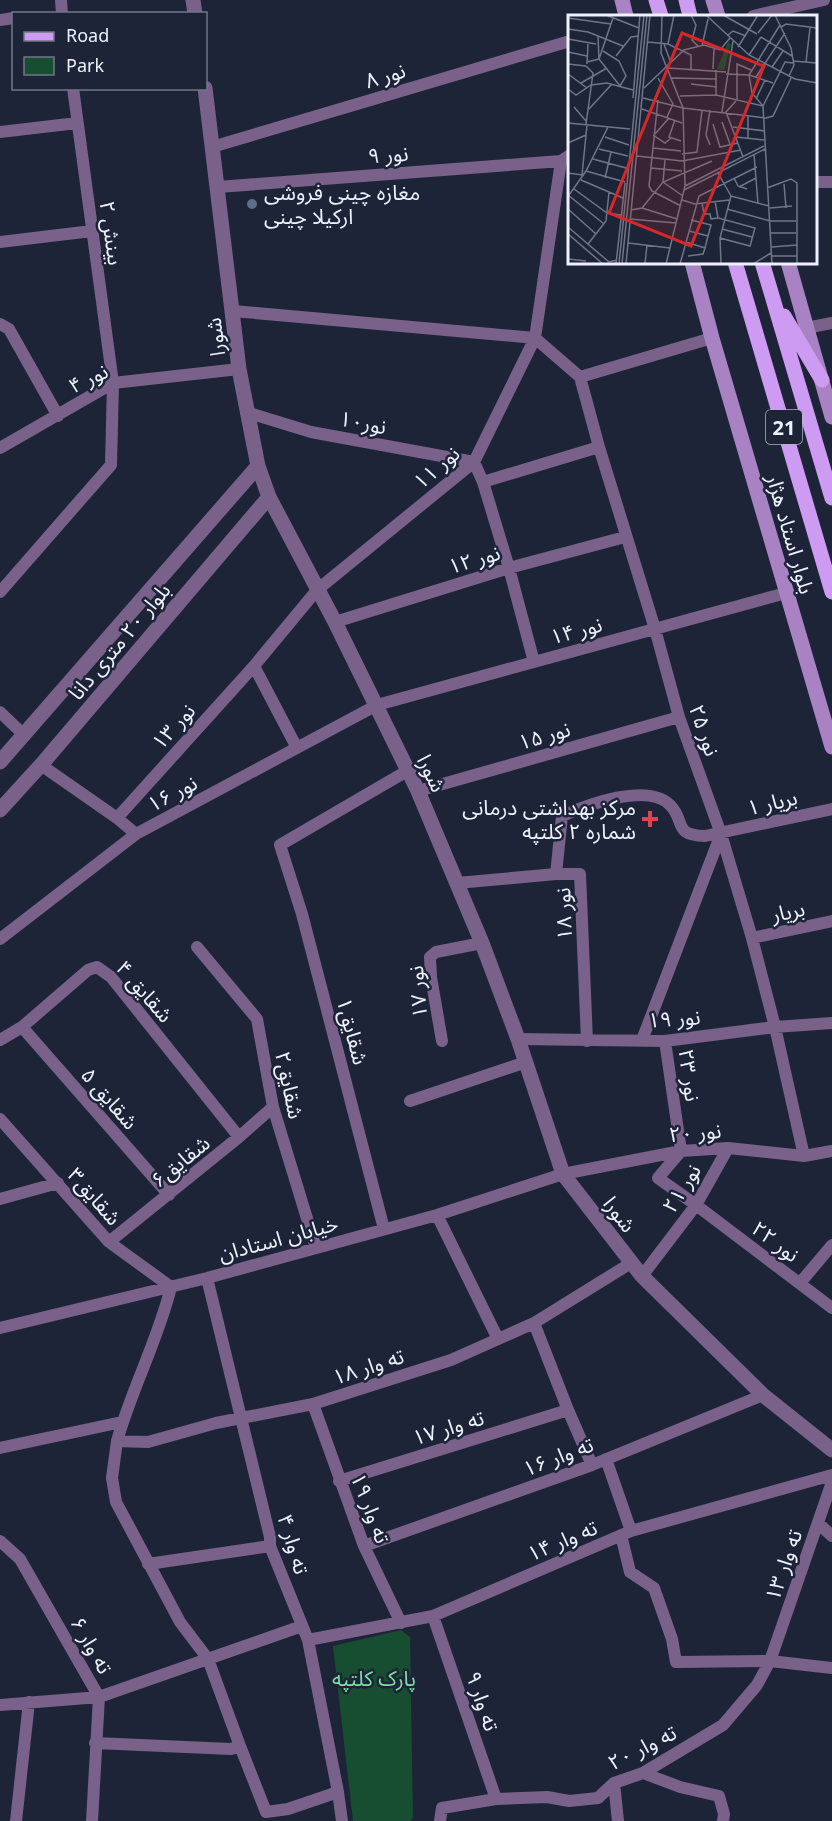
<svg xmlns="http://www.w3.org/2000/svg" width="832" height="1821" font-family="'Noto Sans','Noto Sans Arabic',sans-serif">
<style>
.green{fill:#174d30}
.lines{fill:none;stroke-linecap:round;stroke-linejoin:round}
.minor{stroke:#79618a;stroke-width:12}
.tertiary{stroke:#79618a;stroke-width:15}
.secondary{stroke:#a982c4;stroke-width:15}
.primary{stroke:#ce9bf2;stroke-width:15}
.service-dot{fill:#5c6f8a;stroke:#1d2438;stroke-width:2}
.health-dot{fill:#e0444e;stroke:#1d2438;stroke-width:2}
.labels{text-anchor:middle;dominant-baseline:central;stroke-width:5;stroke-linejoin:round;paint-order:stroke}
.shield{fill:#1d2438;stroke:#afb4c3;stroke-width:1.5}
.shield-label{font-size:20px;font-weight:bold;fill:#eef2fe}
.street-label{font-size:21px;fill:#eef2fe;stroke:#1d2438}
.poi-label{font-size:21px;fill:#eef2fe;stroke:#1d2438;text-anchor:start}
.park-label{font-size:21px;fill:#7cdea4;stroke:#1d2438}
.inset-road{fill:none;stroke:#717687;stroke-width:1.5}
.view{fill:#d62828;fill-opacity:0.15;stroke:#d62828;stroke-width:3}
.inset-edge{fill:none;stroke:#eef2fe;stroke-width:3}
</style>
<rect width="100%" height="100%" fill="#1d2438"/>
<path class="green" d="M401,1630l9,7 3,180 -2,4h-58l-20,-175z"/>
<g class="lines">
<path class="minor" d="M61,0l1,14
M753,16l71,-16
M0,20l14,-2
M0,132l77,-9
M212,147l358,-106
M816,182h16
M218,187l343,-26
M0,242l92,-11
M233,311l302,27
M0,324l9,5 49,87
M806,328l26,-5
M535,338l45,39 19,70 56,182 24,88 42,117 31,104 23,89 29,129
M580,377l132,-39
M246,412l65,20 163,30 9,20 26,86 25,94
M0,448l113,-65 126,-14
M483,482l116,-35
M0,592l111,-127 2,-82 -40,-295
M335,622l174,-54 116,-31
M254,666l43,82
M0,712l24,23
M41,765l76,53 19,16
M418,791l261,-74
M117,818l137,-152 63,-76 157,-128 61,-124 26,-177 9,-6
M556,874l6,-58c25,-11 85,-34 108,-11 16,16 2,30 35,31l127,-27
M457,883l99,-9h24l7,167
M752,938l80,-17
M0,939l136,-105 241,-129 409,-112
M197,947l60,72 16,88 43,141
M22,1027l147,168
M518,1039l147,2 110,-14 57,-4
M0,1040l22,-13 66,-57 9,-3 14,10 128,160
M642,1040l79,-206
M442,1041l-11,-64 -1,-20 6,-5 46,-9
M665,1041l16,110 -23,27 38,27 136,103
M410,1101l116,-39
M0,1119l109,123 62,45c-13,53 -39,101 -54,154l31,1 68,-19 97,-19 138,-44 83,-37 97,-60
M0,1199l58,-16
M437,1215l61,124
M384,1229l-82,-315 -22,-69 127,-74
M109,1242l130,-105 34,-30
M642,1276l54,-71 32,-57
M207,1278l63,259v9l38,94 30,152 4,29
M800,1283l32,-38
M534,1323l34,87 24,55
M0,1328l207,-50 230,-63 126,-41 118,-23 47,-3 76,8 28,-5
M313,1404l51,142 37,77
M0,1448l122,-26
M606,1459l25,72
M339,1481l229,-71
M818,1523l14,13
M621,1535l9,37 24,16 18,51 4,23 94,-1 62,7
M0,1541l20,18 79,138 -7,124
M364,1546l228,-81 171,-70
M148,1564l122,-18
M433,1616l63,183
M308,1640l125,-24 198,-85 201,-56
M0,1705l99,-8 203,-71
M95,1743l136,6 9,-3 -32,-87 -28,-37 -64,-120 -4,-24 5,-37
M240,1746l26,66 22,-3 50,-17
M643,1773l37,14 39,9 5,18 -1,7
M614,1783l4,38
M16,1821l13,-119
M440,1821l2,-13 54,-9 51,-2 22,4 29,-3 16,-15 29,-10 80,-48 34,-40 13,-24 62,-179"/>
<path class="tertiary" d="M193,0l2,14
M205,88l34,281 19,97 11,31 66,125 83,169 64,152 36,96 45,135 79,102 121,119 69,55
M0,762l258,-296
M0,810l41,-45 228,-268"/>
<path class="secondary" d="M622,0l4,16
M713,0l5,16
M692,262l20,76 120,409
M788,262l44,155"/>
<path class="primary" d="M656,0l5,16
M686,0l4,16
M735,262l97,330
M762,262l70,236
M784,316l38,64"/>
</g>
<circle class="service-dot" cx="252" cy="204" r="6"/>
<path class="health-dot" d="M647 810h6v6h6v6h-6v6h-6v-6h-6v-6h6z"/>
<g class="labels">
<rect class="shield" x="766" y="410" width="36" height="34" rx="4.5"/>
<g class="shield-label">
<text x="784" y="427">21</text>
</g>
<g class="street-label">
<text transform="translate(385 75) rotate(-17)">نور ۸</text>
<text transform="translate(388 154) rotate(-4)">نور ۹</text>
<text transform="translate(112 233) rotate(82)">بینش ۲</text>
<text transform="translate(215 337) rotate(-97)">شورا</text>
<text transform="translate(88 378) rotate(-26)">نور ۴</text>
<text transform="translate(363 422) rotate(11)">نور۱۰</text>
<text transform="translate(436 467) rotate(-41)">نور ۱۱</text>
<text transform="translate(791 534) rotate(74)">بلوار استاد هژار</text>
<text transform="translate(474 559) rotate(-17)">نور ۱۲</text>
<text transform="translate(576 630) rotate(-15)">نور ۱۴</text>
<text transform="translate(119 641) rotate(-50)">بلوار ۲۰ متری دانا</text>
<text transform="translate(173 726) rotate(-48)">نور ۱۳</text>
<text transform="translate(705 730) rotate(71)">نور ۲۵</text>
<text transform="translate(544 735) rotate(-16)">نور ۱۵</text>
<text transform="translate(432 773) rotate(64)">شورا</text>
<text transform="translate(172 793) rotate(-28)">نور ۱۶</text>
<text transform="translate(772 802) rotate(-13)">بریار ۱</text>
<text transform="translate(788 911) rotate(-12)">بریار</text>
<text transform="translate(563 914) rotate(-92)">نور ۱۸</text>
<text transform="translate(145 991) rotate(49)">شقایق ۴</text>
<text transform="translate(417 992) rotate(-95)">نور ۱۷</text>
<text transform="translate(674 1018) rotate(-4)">نور ۱۹</text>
<text transform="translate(353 1031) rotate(75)">شقایق۱</text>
<text transform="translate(690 1075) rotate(82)">نور ۲۳</text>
<text transform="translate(290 1085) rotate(78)">شقایق۲</text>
<text transform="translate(110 1098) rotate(49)">شقایق ۵</text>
<text transform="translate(695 1132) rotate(-5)">نور ۲۰</text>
<text transform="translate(180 1161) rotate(-39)">شقایق۶</text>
<text transform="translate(681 1188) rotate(-58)">نور ۲۱</text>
<text transform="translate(95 1196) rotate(49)">شقایق۳</text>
<text transform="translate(620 1214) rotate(53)">شورا</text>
<text transform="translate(278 1238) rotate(-15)">خیابان استادان</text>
<text transform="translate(776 1241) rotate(37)">نور ۲۲</text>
<text transform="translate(368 1366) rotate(-18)">ته وار ۱۸</text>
<text transform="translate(448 1427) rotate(-17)">ته وار ۱۷</text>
<text transform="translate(558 1456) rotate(-21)">ته وار ۱۶</text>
<text transform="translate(371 1508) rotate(69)">ته وار ۱۹</text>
<text transform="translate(562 1540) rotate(-23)">ته وار ۱۴</text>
<text transform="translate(294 1544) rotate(73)">ته وار ۴</text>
<text transform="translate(783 1565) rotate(-71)">ته وار ۱۳</text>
<text transform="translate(92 1645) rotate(60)">ته وار ۶</text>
<text transform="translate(483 1701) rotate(71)">ته وار ۹</text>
<text transform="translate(642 1747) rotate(-27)">ته وار ۲۰</text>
</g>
<g class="poi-label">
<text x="264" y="192">مغازه چینی فروشی<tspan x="264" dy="24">ارکیلا چینی</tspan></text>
<text x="636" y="807" text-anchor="end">مرکز بهداشتی درمانی<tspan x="636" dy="24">شماره ۲ کلتپه</tspan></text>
</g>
<g class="park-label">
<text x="374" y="1678">پارک کلتپه</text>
</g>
</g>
<g transform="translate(568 15)">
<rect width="249" height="249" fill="#1d2438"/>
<path d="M160,27l3,2 -7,26 -7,-1z" fill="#174d30"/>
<path class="inset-road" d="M38,0l33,13M94,0l-1,38 22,55 2,78 -19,78M123,0l5,10 -4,15 6,6M138,0l43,40 46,24 22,4M155,0l34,19M207,0l16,33 3,17 -5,11M0,3l43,6M212,10l-31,50 3,18 11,13 22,-44 8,1M213,12l5,-3 31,4M0,14l20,3 35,14M190,18l14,-18M160,20l5,-4 13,5M30,21l1,23 21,27 6,-10 -7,-15 -16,-10M193,22l31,19M0,24l28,5M80,27l20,2 23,11v15M96,29l7,19M100,29l6,-29M134,31l6,-27M170,32l20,-32M0,37l19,4M181,40l12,-18M48,41l15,-19 8,-1M225,46l24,2M19,47l12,-3 14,-41M238,47l4,-34M0,49l18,2M19,49l1,-20M204,52l11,-16M100,53l58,4M145,54l1,-20M0,59l19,14M158,59l23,1 24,8M188,62l29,-44M90,63l15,26 -6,13M104,63l45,1M13,68l26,-15M123,69l26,3M76,73l40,-38 20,-5 16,5 10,-12M0,74l8,6 15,-10 16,-2 26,7M148,80v-25M112,81l36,-1 47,11 9,158M65,83l7,-83M75,83l40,10 83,10M169,84v-35l14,6M188,84l9,-19M168,86l-10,11 17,45M6,92l12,14M21,94l23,-25M74,94l40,14M154,97l11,-71M180,101v22M198,103l7,-2 18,-38M107,105l-6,17 12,4M154,107l8,22M0,108l62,6M18,109l7,-51 -7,-7M145,109l7,23 18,-4M165,112l32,4M87,119l14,-16M85,120l12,8 6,-5M37,122l24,8M168,122l28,3M0,128l18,-8M142,130l-4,-10 4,-25M85,133l28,3M31,134l29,7M114,139l15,-2 5,-42M186,139l4,50M69,141l45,5 59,-11M25,144l33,9M97,145l-2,22 20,14M83,153l31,3M18,156l39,11M0,158l14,2 5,-50M150,158l13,23 -11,42 1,26M37,163l6,-26M166,163l4,8 9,3M13,165l42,18M216,169l2,24M117,171l79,-40M171,172l17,-9M199,173l24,-9 6,4v81M6,174l33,24 14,2M116,175l81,-41M84,176l-3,-5 9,-86M84,176l29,15M0,180l36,29M1,180l17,-24 22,-44M163,181l38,10M114,185l13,4 34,-4M147,186l3,17 37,10 -5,18 -30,-8M134,188l2,11h6l1,5 7,-1M74,193l35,11M202,193l22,-2M0,194l28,25M159,194l43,12h26M63,195l11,-2 21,-26 49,-21M62,204l46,4M0,212l41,35 8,-2M154,214l30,8M121,216l19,5M203,218h25M0,219l35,30M118,227l19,6 3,-12 3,-11 -20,-5M60,228l42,5M20,229l18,-23 3,-29M204,232l25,-2M120,241l15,-2 2,-6M204,241h25M0,244l18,2M48,249l9,-81M51,249l25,-249M54,249l25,-249M58,249l24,-249M77,249l2,-19M112,249l19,-68 58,-29M185,249l18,-11"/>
<path class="view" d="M114,18l82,33 -73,180 -82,-33z"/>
<rect width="249" height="249" class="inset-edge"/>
</g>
<rect x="12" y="12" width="195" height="78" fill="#1d2438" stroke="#717687" stroke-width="1.5"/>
<rect x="24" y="32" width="30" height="9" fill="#ce9bf2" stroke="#717687" stroke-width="1.5"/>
<text x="66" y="42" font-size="18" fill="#eef2fe">Road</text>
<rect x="24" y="57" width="30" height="18" fill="#174d30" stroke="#717687" stroke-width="1.5"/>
<text x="66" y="72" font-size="18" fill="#eef2fe">Park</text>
</svg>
